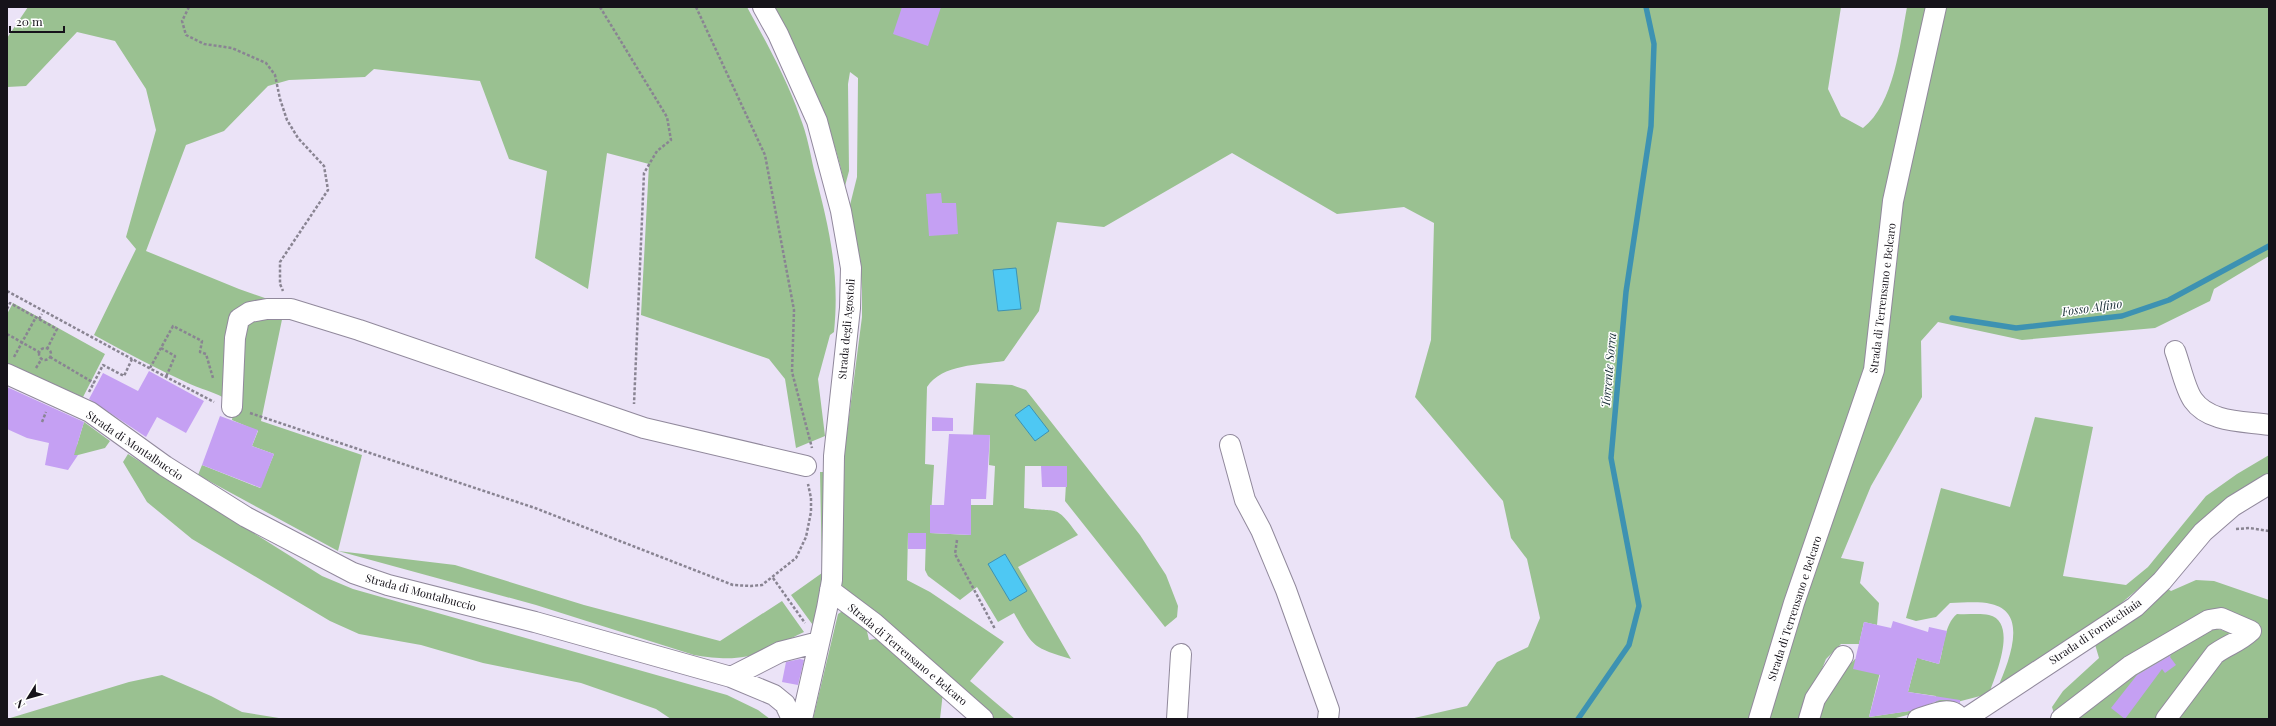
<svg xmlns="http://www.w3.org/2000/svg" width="2276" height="726" font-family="'Playfair Display',serif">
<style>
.green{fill:#9ac191}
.water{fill:#4ec8f3;stroke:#3d92b2}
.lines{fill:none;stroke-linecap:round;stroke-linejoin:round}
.stream{stroke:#3d92b2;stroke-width:5.5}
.building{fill:#c5a0f3}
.minor-casing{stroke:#91899c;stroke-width:22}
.path{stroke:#898492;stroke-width:2.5;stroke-dasharray:3 2;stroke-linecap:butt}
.minor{stroke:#fff;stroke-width:20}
.labels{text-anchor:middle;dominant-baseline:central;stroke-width:3;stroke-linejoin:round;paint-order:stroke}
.street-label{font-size:11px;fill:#16131a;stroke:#fff}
.water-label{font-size:12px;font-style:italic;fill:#1d323a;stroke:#fff}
</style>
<rect width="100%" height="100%" fill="#ebe3f7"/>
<path class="green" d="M28,7h719c19,35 40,72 53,110 7,17 10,35 14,53 15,57 26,103 20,162l-4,3 -12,44 7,57 -29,12 -11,-69 -16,-20 -128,-44 8,-151 -42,-11 -19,136 -53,-31 12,-87 -38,-12 -29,-78 -106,-12 -9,8 -76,3 -21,6 -44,45 -38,14 -40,106 93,38 46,16 -24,116 101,34 -24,96 117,14 129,40 136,36 62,-40 22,31c-45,22 -58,32 -110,23l-158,-50 -198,-54 -140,-76 4,-10 58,23 14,-34 -22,-8 6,-15 -26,-11 2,-15c-12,-11 -28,-14 -44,-21 -33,-15 -65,-32 -96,-49l42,-86 -10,-12 30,-107 -10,-41 -31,-48 -38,-9 -51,54 -19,1v-49z
M775,7h1066l-13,82 13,27 22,12c31,-24 37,-84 44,-121h362v249l-55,33 -4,12 -55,27 -133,12 -84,-18 -17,19 1,56 -51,89 -30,72 23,4 -4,21 19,20 -2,22 -13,-3 -5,22h-18l-15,15 -24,60h-392l57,-13 30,-44 31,-15 12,-29 -13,-59 -16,-21 -8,-37 -88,-104 16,-57 3,-117 -30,-16 -67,7 -105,-61 -128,74 -47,-5 -18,89 -35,50c-25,4 -62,3 -77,26l-2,77 9,1 -4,68 40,2 1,-30h22l2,-39 -6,-1 1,-30h-17l3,-52 36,2 14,5 114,145 26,40 12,31 -1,11 -12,10 -100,-126 2,-35h-42l-1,42c35,5 31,-5 54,27l-60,32 53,92c-39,-12 -37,-11 -57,-46l-16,9 -21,-35 -17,13 -32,-24 -3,-6 1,-36 -18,-1 -1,47 23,12 74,50 -34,39 45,38h-26l-147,-131 -3,-8 4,-117 19,-146v-27l-2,-30 -10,-55 7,-28 1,-99 -8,-6 -2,12 1,87 -4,15c-13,-63 -41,-122 -70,-179z
M13,303l92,51 -24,47 -74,-36v-51z
M2035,417l58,10 -30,149 63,9 22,-18 58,-71 31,-22 32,-19v23l-164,139 -107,70c10,-24 32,-75 -7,-83 -13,-3 -28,-1 -41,-1l-14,14 -20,4 -10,-3 35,-130 69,19z
M84,422l26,19 -5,7 -27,7h-8l7,-10z
M128,454l194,122 31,13 374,106 31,15 12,9h-99l-15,-10 -75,-26 -98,-20 -62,-18 -62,-11 -29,-13 -138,-82 -45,-37 -24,-40z
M820,472h4l2,108 -11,48 -24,-33 31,-22z
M2196,580l18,1 55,19v119h-201l65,-49 76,-44 28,9 -14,-22 -168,104 -3,-10 11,-16 36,-33 -5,-17 71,-54 6,4z
M841,612h4l21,15 3,13 12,-2 62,54 -3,27h-127l25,-105z
M1957,614c10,1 22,-1 32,1 29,7 7,59 1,76l-6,4 -92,24h-77l18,-37 22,-23 27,5 -13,53 66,-10 1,-11 -28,-4 16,-61 -3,28 18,5c5,-15 5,-40 18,-50z
M162,675l49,21 31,16 43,7h-278l122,-37z"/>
<path class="water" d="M1016,268l5,41 -23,2 -5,-41z
M1029,405l20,26 -14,10 -20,-26z
M1005,554l22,37 -17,10 -22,-37z"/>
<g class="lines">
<path class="stream" d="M1952,318l64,10 106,-12 47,-16 100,-54
M1578,719l51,-74 10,-39 -28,-148 15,-166 25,-166 3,-82 -8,-37"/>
</g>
<path class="building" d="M902,7h39l-13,39 -35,-12z
M941,193l1,10h14l2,31 -29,2 -3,-42z
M149,371l55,30 -18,32 -29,-16 -11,20 -57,-38 14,-26 35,18z
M7,387l77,35 -10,33h4l-10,15 -23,-5 4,-22 -22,-5 -20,-9z
M220,416l38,14 -6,16 22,8 -13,34 -59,-23z
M932,417l21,1v13h-21z
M949,434l41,1 -4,64h-15v36l-41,-2v-28h14z
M1041,466h26v21h-25z
M908,533h18v16h-18z
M1893,621l35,11 1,-5 18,4 -8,33 -22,-6 -9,34 52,8v3l-12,-3h-8l-30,11 -41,6 11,-42 -27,-6 11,-47 27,6z
M2171,655l-1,2 6,8 -11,8 -3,-4 -37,50 -14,-11 26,-33z
M800,659l4,1 -6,25 -16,-3 4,-20z"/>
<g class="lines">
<defs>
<path id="minor" d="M763,7l15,27 39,87 24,90 10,57 -1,40 -16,148 -2,124 -5,28 -25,111
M2175,351c5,13 10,38 18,49 16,23 51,21 76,25
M7,374l83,38 75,54 81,51 107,56 35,12 147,37 196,55 43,18 11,9 7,15
M232,407l3,-69 4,-19 11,-7 17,-3h24l68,21 285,98 162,38
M1230,445l15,55 16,30 25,60 43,120 -1,9
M830,590l44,33 109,96
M731,677l49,-25 39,-10
M1177,719l4,-65
M1759,719l35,-116 80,-233 19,-169 43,-194
M1809,719l6,-20 28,-43
M1918,719c13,-4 34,-15 42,0
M1965,719l170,-112 27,-26 41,-49 30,-26 36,-22
M2061,719l69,-53 79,-46 12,-2 30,13c-13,12 -22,13 -36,23l-49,65"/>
</defs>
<use href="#minor" class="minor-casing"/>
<path class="path" d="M189,7l-7,14 4,14 18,9 28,4 34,15 9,12 5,24 7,21 11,18 26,28 4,24 -48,72v22l3,7
M600,7l67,110 4,23 -14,11 -13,22 -10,231
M696,7l69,148 29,155 -2,62 20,76
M7,291l125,68
M7,309l3,-6 47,26 -10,20
M39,319l3,-5
M7,334l32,18
M39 354a6 6 0 1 1 12 0a6 6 0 1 1-12 0Z
M161,348l14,8 -9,21
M14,357l22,-40
M50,357l44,26
M36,368l5,-8
M150,368l23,-42 29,15 -2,11 6,2 7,24
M89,392l14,-27 21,11 8,-17 82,43
M250,413l285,95 198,77 18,1 11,-1 34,-27 10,-21 5,-25v-14l-3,-14
M42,422l4,-10
M2236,529l14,-1 19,3
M957,540l-2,14 40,75
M773,578l32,45"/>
<use href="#minor" class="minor"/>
</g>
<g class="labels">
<g class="street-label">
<text transform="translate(1882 298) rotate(-83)">Strada di Terrensano e Belcaro</text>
<text transform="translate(846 329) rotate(-85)">Strada degli Agostoli</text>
<text transform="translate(135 445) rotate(34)">Strada di Montalbuccio</text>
<text transform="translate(421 592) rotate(15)">Strada di Montalbuccio</text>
<text transform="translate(1794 608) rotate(-72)">Strada di Terrensano e Belcaro</text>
<text transform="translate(2095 631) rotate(-34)">Strada di Fornicchiaia</text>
<text transform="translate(908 654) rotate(40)">Strada di Terrensano e Belcaro</text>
</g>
<g class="water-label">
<text transform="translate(2092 307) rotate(-8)">Fosso Alfino</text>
<text transform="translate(1608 370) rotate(-85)">Torrente Sorra</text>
</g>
</g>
<rect width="2276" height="726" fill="none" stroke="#16131a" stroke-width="16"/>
<g transform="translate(28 698) rotate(233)" stroke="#ffffff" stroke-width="3" paint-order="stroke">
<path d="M0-3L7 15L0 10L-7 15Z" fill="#16131a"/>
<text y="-6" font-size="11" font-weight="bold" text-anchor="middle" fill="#16131a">N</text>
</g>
<path d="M10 26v6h54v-6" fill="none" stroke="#16131a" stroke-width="2"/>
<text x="16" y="26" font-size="12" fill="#16131a" stroke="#ffffff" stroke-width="3" paint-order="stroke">20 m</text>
</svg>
